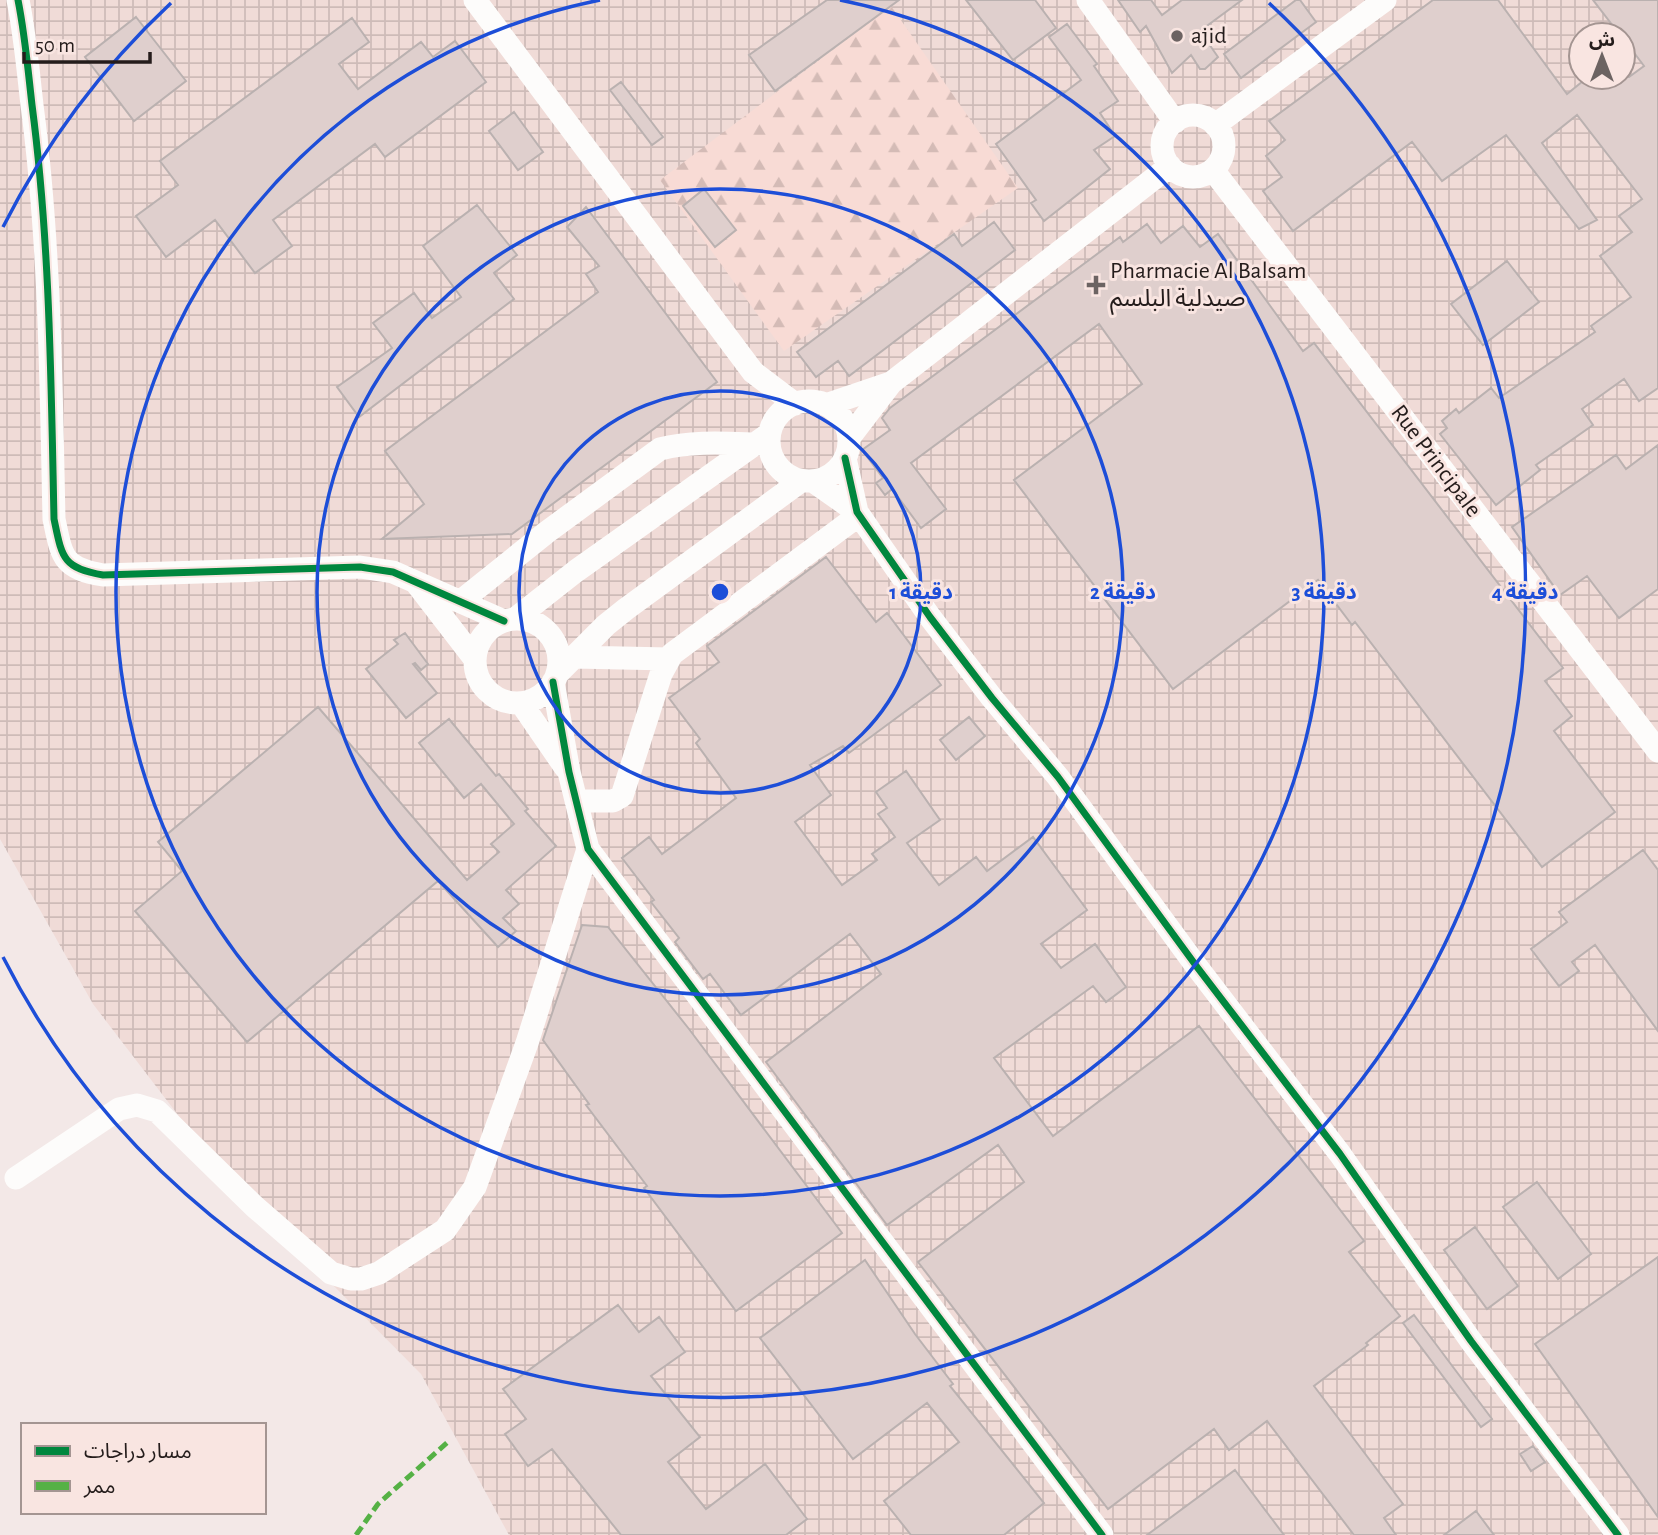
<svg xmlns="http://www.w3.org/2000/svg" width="1658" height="1535" font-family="'Alegreya Sans','Noto Sans Arabic',sans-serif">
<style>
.industrial{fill:url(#industrial-grid);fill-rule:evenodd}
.forest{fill:url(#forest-firs)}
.building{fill:#dfcfcd;stroke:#bab1b0;stroke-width:2}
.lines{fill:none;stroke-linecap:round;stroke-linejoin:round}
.minor{stroke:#fdfcfb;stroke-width:23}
.quiet{stroke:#55b145;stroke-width:5;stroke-dasharray:10 5;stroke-linecap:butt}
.cycleway-casing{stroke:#f9e5e1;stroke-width:11}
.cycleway{stroke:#00873e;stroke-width:7}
.ring{fill:none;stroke:#1d4ed8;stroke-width:3.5}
.poi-dot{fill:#6c6362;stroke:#f9e5e1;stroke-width:2.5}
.labels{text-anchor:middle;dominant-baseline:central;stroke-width:6;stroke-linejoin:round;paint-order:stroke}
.poi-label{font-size:24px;fill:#241c1b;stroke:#f9e5e1;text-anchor:start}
.street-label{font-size:24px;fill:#241c1b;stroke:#f9e5e1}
.centre{fill:#1d4ed8;stroke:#f9e5e1;stroke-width:3.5}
.ring-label{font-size:21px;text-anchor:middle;font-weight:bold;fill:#1d4ed8;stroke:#f9e5e1;stroke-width:6;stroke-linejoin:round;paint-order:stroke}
</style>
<defs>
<pattern id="industrial-grid" width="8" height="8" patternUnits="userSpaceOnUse" patternTransform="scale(1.75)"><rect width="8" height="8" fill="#f0dbd7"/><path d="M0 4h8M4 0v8" fill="none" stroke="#cebbb8"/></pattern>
<pattern id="forest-firs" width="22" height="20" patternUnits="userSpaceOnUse" patternTransform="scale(1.75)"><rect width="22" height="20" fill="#f8dbd5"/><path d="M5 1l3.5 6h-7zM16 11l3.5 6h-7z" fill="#d4bbb6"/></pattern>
</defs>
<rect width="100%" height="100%" fill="#f3e8e7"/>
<path class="industrial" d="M0,0h1658v1535h-1149l-88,-161 -197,-199 -131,-171 -93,-165zM1581,35h42v42h-42z"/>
<path class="forest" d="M891,6l127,182 -234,163 -124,-171z"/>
<path class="building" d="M827,0h72l-124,91 -26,-36z
M966,0h69l21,28 -43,32z
M1118,0h33l11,15 20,-15h60l-42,31 18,26 -13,12h-5l-9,-14 -19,18 -26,-47 -6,6z
M1296,0h4l16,22 -75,56 -17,-24z
M1433,0h65l69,94 21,-17h41l15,-11 -21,-28v-3h-3l-27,-35h65v388l-19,13 -15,-22 -42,30 11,16 -57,40 4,5 -44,35 -56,-71 7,-6 -5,-7 14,-12 3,4 32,-25 8,10 96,-66 -4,-6 40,-29 -31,-41 32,-24 -13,-16 23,-17 -65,-84 -35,28 55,77 -18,9 -73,-94 -64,46 -30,-39 -119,89 -30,-40 19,-14 -16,-21 19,-16 -16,-19z
M136,17l50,64 -52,40 -49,-64z
M352,18l17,24 -30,22 19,25 63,-47 12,15 22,-16 31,41 -101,75 -10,-13 -102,76 19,26 -37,27 -40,-53 -49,37 -30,-41 42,-31 -18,-24z
M1067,24l30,40 -3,2 24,35 -18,12 15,23 -21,14 16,19 -66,52 -13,-18 5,-3 -40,-56 85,-64 -32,-43z
M621,82l42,55 -11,8 -42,-55z
M514,112l29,40 -25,18 -29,-39z
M704,189l32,41 -21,17 -32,-41z
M477,205l40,50 -23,18 20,26 -155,118 -22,-30 55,-39 -19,-25 41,-30 18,25 29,-21 -38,-51z
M586,207l131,175 -205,152 -130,5 42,-35 -39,-53 213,-159 -12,-18 13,-8 -32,-39z
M994,222l21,28 -166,126 -11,-15 -22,16 -19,-25 157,-118 8,12z
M1147,224l14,19 22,-17 17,21 18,-13 85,117 11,-8 249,325 -18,13 27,35 -18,15 61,81 -73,55 -187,-245 -3,3 -34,-45 -145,109 -159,-209 128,-96 -43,-60 -188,139 35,46 -25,19 -29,-39 -7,6 -9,-12 7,-5 -21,-28 28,-20 -8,-12 8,-10 230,-171 3,5z
M1507,261l32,41 -56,43 -32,-41z
M1658,445v144l-39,29 -32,-42 -27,19 -48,-68 104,-72 10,14z
M826,557l50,65 11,-9 54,72 -92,68 -6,-7 -33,19 21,30 -36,27 47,63 35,-25 -5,-6 23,-17 -17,-23 9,-6 -11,-16 30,-21 34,49 -33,23 32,42 37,-28 11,14 46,-34 54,73 -46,34 20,24 34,-24 31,43 -20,15 -13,-16 -99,72 59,78 146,-110 165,215 -15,11 51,64 -34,27 2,2 -54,41 89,118 -19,14 12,17h-42l-87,-114 -38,29 -15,-21 -106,80 -190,-247 106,-80 -26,-37 -111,80 -121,-163 115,-88 -31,-40 -109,81 -31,-41 -7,5 -28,-37 4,-4 -28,-36 3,-2 -32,-42 27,-21 13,17 74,-56 -40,-55 4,-4 -31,-41 50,-36 -12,-16z
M405,633l23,31 -7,6 -6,-7 -2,1 24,29 -31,25 -40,-49 32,-25 -4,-4z
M318,707l149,173 32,-28 -8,-8 23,-20 -33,-40 -17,14 -45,-55 30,-24 47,57 3,-2 29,35 -3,2 31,35 -50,44 13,14 -16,14 13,13 -18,16 -60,-66 -191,161 -112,-131 47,-40 -24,-29z
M969,717l16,19 -29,24 -16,-20z
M1643,850l15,20v161l-63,-86 -23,17 7,9 -20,15 -28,-37 36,-27 -8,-10z
M582,925l26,2 81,102 153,204 -106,78 -92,-123 3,-2 -61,-81 3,-1 -46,-64z
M1537,1182l54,72 -33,25 -55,-72z
M1475,1227l43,59 -31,23 -43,-59z
M1658,1257v260l-123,-173z
M865,1260l50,74 38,50 -3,2 94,117 -40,32h-93l-27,-34 75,-59 -32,-39 -74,56 -93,-121z
M618,1305l21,27 20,-15 26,35 -34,24 49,61 -32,25 38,47 59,-45 42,55 -21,16h-165l-69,-86 -24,17 -23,-32 21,-15 -23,-30z
M1414,1315l78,104 -11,8 -78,-104z
M1533,1446l12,16 -14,9 -11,-17z
M1235,1470l49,65h-137z
M1476,1511l18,24h-50z"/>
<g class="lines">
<path class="minor" d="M18,0c7,35 10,70 14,105 18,137 19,276 22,414 8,38 8,49 49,56l257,-8 33,5 111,49
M475,0l278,372 42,32
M1088,0l87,122
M1162 146a31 31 0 1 1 62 0a31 31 0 1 1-62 0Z
M1215,125l170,-125
M1213,170l445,581
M769 441a40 40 0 1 1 80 0a40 40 0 1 1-80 0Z
M826,405l65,-22
M849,438l42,-55 279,-217
M845,458l12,54 73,105 62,81 66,79 139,190 143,187 131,187 147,194
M813,481l44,31
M417,584l57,74
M461,601l86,-69 113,-83c32,-8 63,-6 95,-5
M475 661a42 42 0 1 1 84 0a42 42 0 1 1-84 0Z
M515,619l61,-48 193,-137
M575,657l94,2
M557,674l49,-49 20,-16 175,-128
M553,682l16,90 19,77 514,686
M521,703l44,64
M576,801h37l9,-5 39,-122 11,-20 187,-139
M16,1178l103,-69 18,-4 20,6 98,96 76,66 20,6h10l18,-6 66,-43 30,-43 52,-144 61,-194"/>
<path class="quiet" d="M356,1535l22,-31 71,-63"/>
<defs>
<path id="cycleway" d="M18,0c7,35 10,70 14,105 18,137 19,276 22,414 8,38 8,49 49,56l257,-8 33,5 111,49
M845,458l12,54 73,105 62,81 66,79 139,190 143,187 131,187 147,194
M553,682l16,90 19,77 514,686"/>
</defs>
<use href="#cycleway" class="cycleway-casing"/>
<use href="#cycleway" class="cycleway"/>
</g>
<g class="ring">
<circle cx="720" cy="592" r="201"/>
<circle cx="720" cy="592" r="403"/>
<path d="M840 0A604 604 0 1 1 600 0"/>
<path d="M3 227A805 805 0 0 1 171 3M1269 3A805 805 0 1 1 3 957"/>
</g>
<g class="poi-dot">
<circle cx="1177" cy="36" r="7"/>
<path d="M1092.5 274.5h7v7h7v7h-7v7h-7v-7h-7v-7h7z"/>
</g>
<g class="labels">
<g class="poi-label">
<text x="1191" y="36">ajid</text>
<text x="1110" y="271">Pharmacie Al Balsam<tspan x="1110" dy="28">صيدلية البلسم</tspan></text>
</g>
<g class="street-label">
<text transform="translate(1436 461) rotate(53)">Rue Principale</text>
</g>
</g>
<circle cx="720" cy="592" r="10" class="centre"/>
<g class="ring-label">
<text x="921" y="599">1 دقيقة</text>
<text x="1123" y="599">2 دقيقة</text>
<text x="1324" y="599">3 دقيقة</text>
<text x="1525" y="599">4 دقيقة</text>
</g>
<rect x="21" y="1423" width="245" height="91" fill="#f9e5e1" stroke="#a49592" stroke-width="2"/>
<rect x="35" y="1446" width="35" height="10" fill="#00873e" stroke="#a49592" stroke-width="2"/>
<text x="84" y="1458" font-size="21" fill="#241c1b">مسار دراجات</text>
<rect x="35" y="1481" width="35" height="10" fill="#55b145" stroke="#a49592" stroke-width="2"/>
<text x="84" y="1493" font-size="21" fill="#241c1b">ممر</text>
<g transform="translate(1602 56)"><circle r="33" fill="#f9e5e1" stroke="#a49592" stroke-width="2"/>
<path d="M0-5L12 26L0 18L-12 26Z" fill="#6c6362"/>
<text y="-10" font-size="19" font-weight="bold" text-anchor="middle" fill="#241c1b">ش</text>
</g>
<path d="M24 52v10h126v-10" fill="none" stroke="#241c1b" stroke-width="3.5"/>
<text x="35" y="52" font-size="21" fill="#241c1b" stroke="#f9e5e1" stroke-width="5" paint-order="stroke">50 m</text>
</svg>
